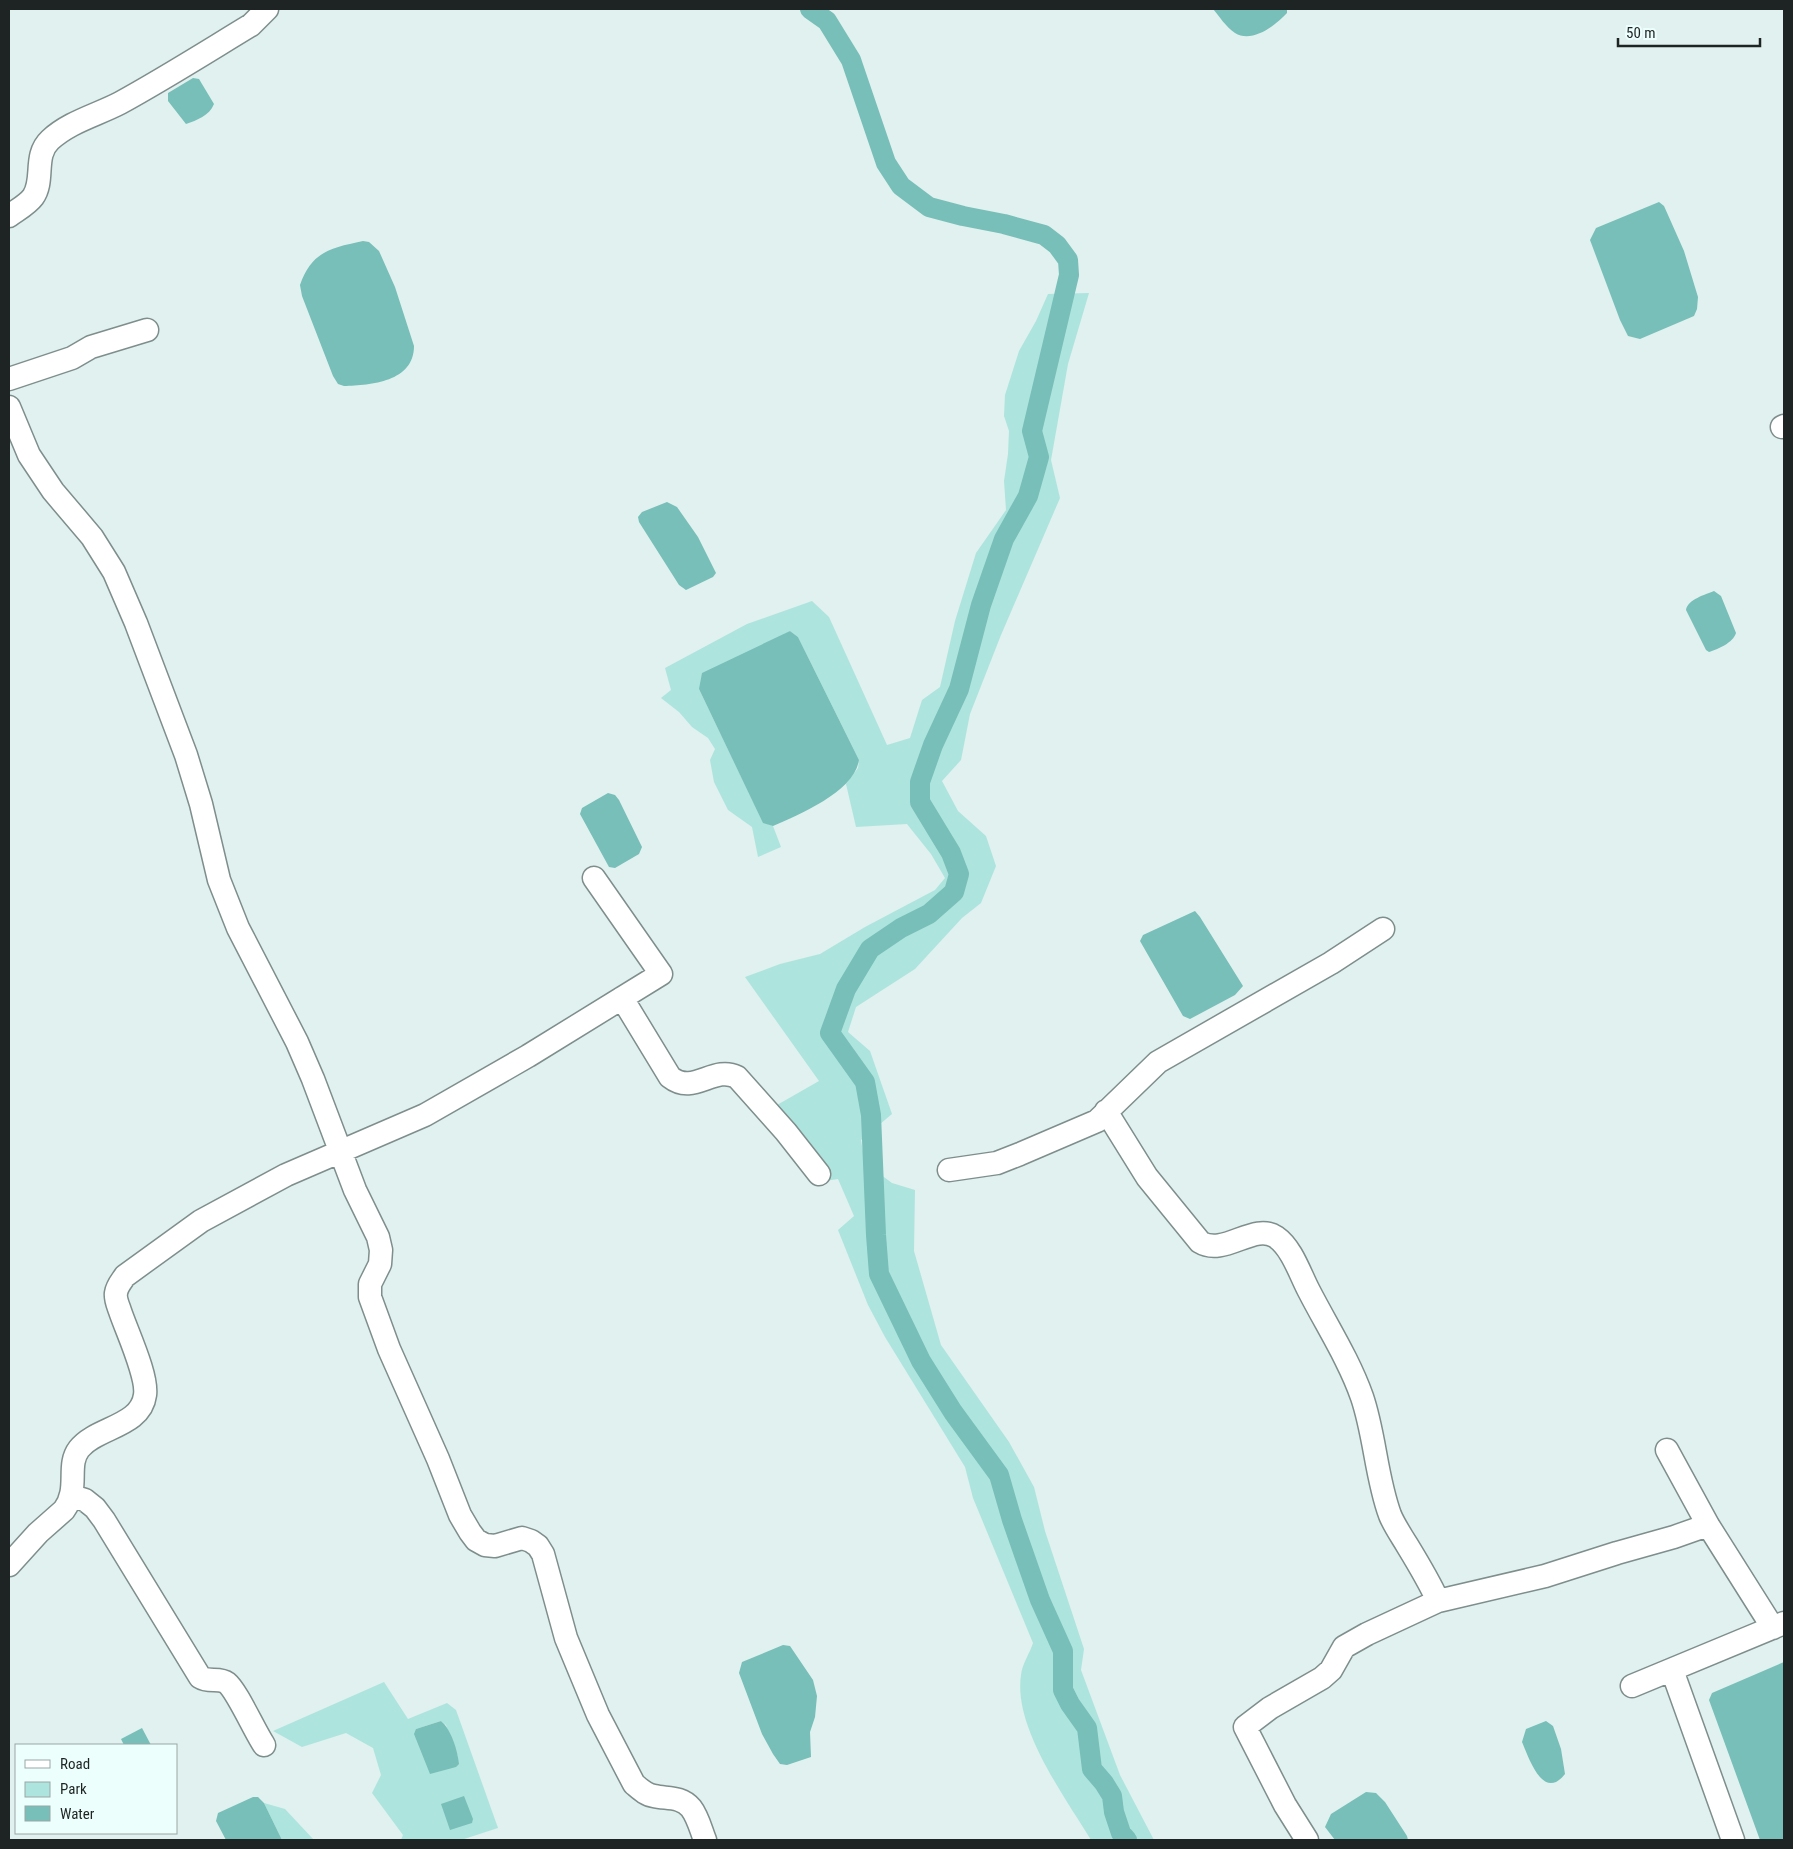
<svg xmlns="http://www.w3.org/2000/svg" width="1793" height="1849" font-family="'Roboto Condensed',sans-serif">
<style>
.green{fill:#aee4de;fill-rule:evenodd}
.water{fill:#77bfb8}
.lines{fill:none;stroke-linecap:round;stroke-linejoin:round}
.canal{stroke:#77bfb8;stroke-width:20}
.street-casing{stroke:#7e8e8c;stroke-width:25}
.street{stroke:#fff;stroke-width:22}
</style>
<rect width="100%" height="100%" fill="#e0f1ef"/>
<path class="green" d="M1089,293l-21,71 -17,96 9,38 -59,137 -31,79 -9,46 -19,21 16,30 28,25 10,30 -15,37 -19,15 -47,51 -59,38 -8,25 22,19 22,63 -31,26 4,23 27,20 23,7 -1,61 27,94 68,97 25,45 11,44 39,118 -3,21 39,105 34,65h-63c-26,-43 -78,-113 -70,-165 1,-11 9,-22 12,-32l-60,-145 -8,-31 -80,-130 -17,-32 -30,-75 16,-14 -16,-37 -20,3 -48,-73 49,-28 -74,-104 35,-13 40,-10 45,-27 70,-37 10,-12 -14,-24 -24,-30 -51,3 -10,-43 12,-16 1,-8 -61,-123 -8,-6 -91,58 64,133 10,4 8,21 -23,10 -6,-30 -24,-17 -14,-28 -4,-22 5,-11 -7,-11 -16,-11 -13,-15 -18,-14 10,-8 -6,-22 82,-44 65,-23 17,16 58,128 23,-7 12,-38 18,-13 15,-66 21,-68 30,-43 -2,-29 4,-27 1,-23 -5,-15 1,-21 14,-44 17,-30 12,-27z
M384,1682l24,37 39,-16 9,7 42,118 -37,12h-60l2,-5 -31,-42 9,-18 -8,-27 -27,-15 -44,14 -29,-16zM441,1721l5,4 12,32 -42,-28z
M264,1803l21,6 29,31h-32z"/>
<path class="water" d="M1213,9h74v4c-11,12 -35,31 -52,20 -9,-6 -16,-17 -22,-24z
M193,78l6,1 15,25c-5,12 -17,16 -28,20l-18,-23v-8z
M1659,202l5,4 20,45 14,46 -1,12 -3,7 -54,23 -12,-3 -8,-16 -30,-80 6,-12z
M363,241l6,1 10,9 16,36 19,59c0,36 -43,39 -70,40l-6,-2 -5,-8 -31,-80 -2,-11c12,-34 31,-37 63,-44z
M667,502l10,5 21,30 18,36 -3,4 -27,13 -7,-5 -40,-63 -1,-5 4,-5z
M1714,591l7,5 15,37c-3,10 -18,16 -27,19l-3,-2 -20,-40c2,-11 19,-15 28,-19z
M790,631l8,6 61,123c-5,32 -59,54 -86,66l-10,-3 -64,-134 3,-16z
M608,793l7,2 4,5 23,47 -3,7 -24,14 -6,-1 -29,-53 2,-6z
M1195,911l5,6 43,69 -8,9 -45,24 -7,-3 -43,-75 3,-6z
M783,1645l7,1 23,34 4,16 -2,21 -5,15 1,25 -24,8 -7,-1 -7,-10 -11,-20 -23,-61 3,-11z
M1784,1662v178h-24l-51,-140 3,-7z
M441,1721c10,8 17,30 18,43l-3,3 -26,7 -16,-40 2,-5z
M1546,1721l7,5 8,23 4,25c-22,28 -36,-16 -43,-32l4,-13z
M142,1728l9,17h-27l-3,-6z
M1366,1792l10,1 9,9 22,34 1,4h-73l-10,-13 6,-13z
M464,1796l9,23 -1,4 -22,7 -9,-26z
M253,1797h5l6,6 18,37h-56l-10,-19 2,-8z"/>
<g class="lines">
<path class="canal" d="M810,9l17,12 24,39 35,103 15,23 28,21 34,9 41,8 40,11 13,10 11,15 1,15 -37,156 7,26 -11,39 -24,43 -23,66 -22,84 -26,56 -13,37v20l31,51 8,21 -5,18 -25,22 -28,14 -31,21 -24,40 -16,44 35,49 6,33 5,120 3,39 42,87 32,51 46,63 13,45 28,80 23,51v39l7,14 17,24 5,41 12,14 8,13 2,16 7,21 6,7"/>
<defs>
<path id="street" d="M9,216c8,-6 18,-11 24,-19 12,-17 0,-41 17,-57 19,-18 47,-25 70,-37 44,-24 88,-52 131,-78l16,-16
M9,379l63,-21 19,-11 56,-17
M9,407l20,48 24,36 39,46 22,35 22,51 50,132 15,49 18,76 19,48 59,114 16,37 42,111 23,47 3,13 -1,14 -10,20v13l19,52 49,110 22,56 10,17 6,8 9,5 10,1 27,-8 9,3 7,5 5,8 23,84 32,77 36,69c6,5 12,11 20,12 13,3 27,0 37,12 7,9 10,22 14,32
M1782,427l2,-1
M622,998l48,79c24,19 43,-12 67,0l49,55 33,42
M1106,1111l41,66 53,65c24,15 54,-20 76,-5 16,11 24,37 33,54 18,35 40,69 53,106 13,38 14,80 28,118 4,10 11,20 17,30 11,18 22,36 31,56
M949,1170l48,-7 23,-9 77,-33 61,-59 173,-99 52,-34
M1667,1450l41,75 65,103
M72,1496l13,4 10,8 9,12 96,157c9,6 19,0 27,6 10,8 28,49 37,62
M9,1565l29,-32 26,-23c16,-22 2,-44 15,-61 17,-22 62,-22 66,-54 3,-19 -18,-63 -25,-84 -2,-6 -5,-12 -4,-18 1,-7 5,-11 9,-17l76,-55 85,-46 139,-60 103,-59 133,-82 -67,-96
M1672,1670l61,170
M1632,1686l152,-63
M1307,1840l-22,-35 -40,-78 25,-19 52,-30 9,-8 13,-23 23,-13 71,-33 107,-25 72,-23 57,-16 34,-12"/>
</defs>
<use href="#street" class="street-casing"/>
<use href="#street" class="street"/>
</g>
<rect width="1793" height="1849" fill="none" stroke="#1d2423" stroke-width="20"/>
<rect x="15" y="1744" width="162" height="90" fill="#edfffc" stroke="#9aa7a5"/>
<rect x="25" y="1760" width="25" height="8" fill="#ffffff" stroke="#9aa7a5"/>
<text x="60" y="1769" font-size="15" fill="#1d2423">Road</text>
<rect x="25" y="1782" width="25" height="15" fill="#aee4de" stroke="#9aa7a5"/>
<text x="60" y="1794" font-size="15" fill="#1d2423">Park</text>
<rect x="25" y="1806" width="25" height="15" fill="#77bfb8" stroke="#9aa7a5"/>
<text x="60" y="1819" font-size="15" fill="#1d2423">Water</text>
<path d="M1618 38v8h142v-8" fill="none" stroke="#1d2423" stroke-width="2.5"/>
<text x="1626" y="38" font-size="15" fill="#1d2423" stroke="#edfffc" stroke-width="4" paint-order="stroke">50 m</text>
</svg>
